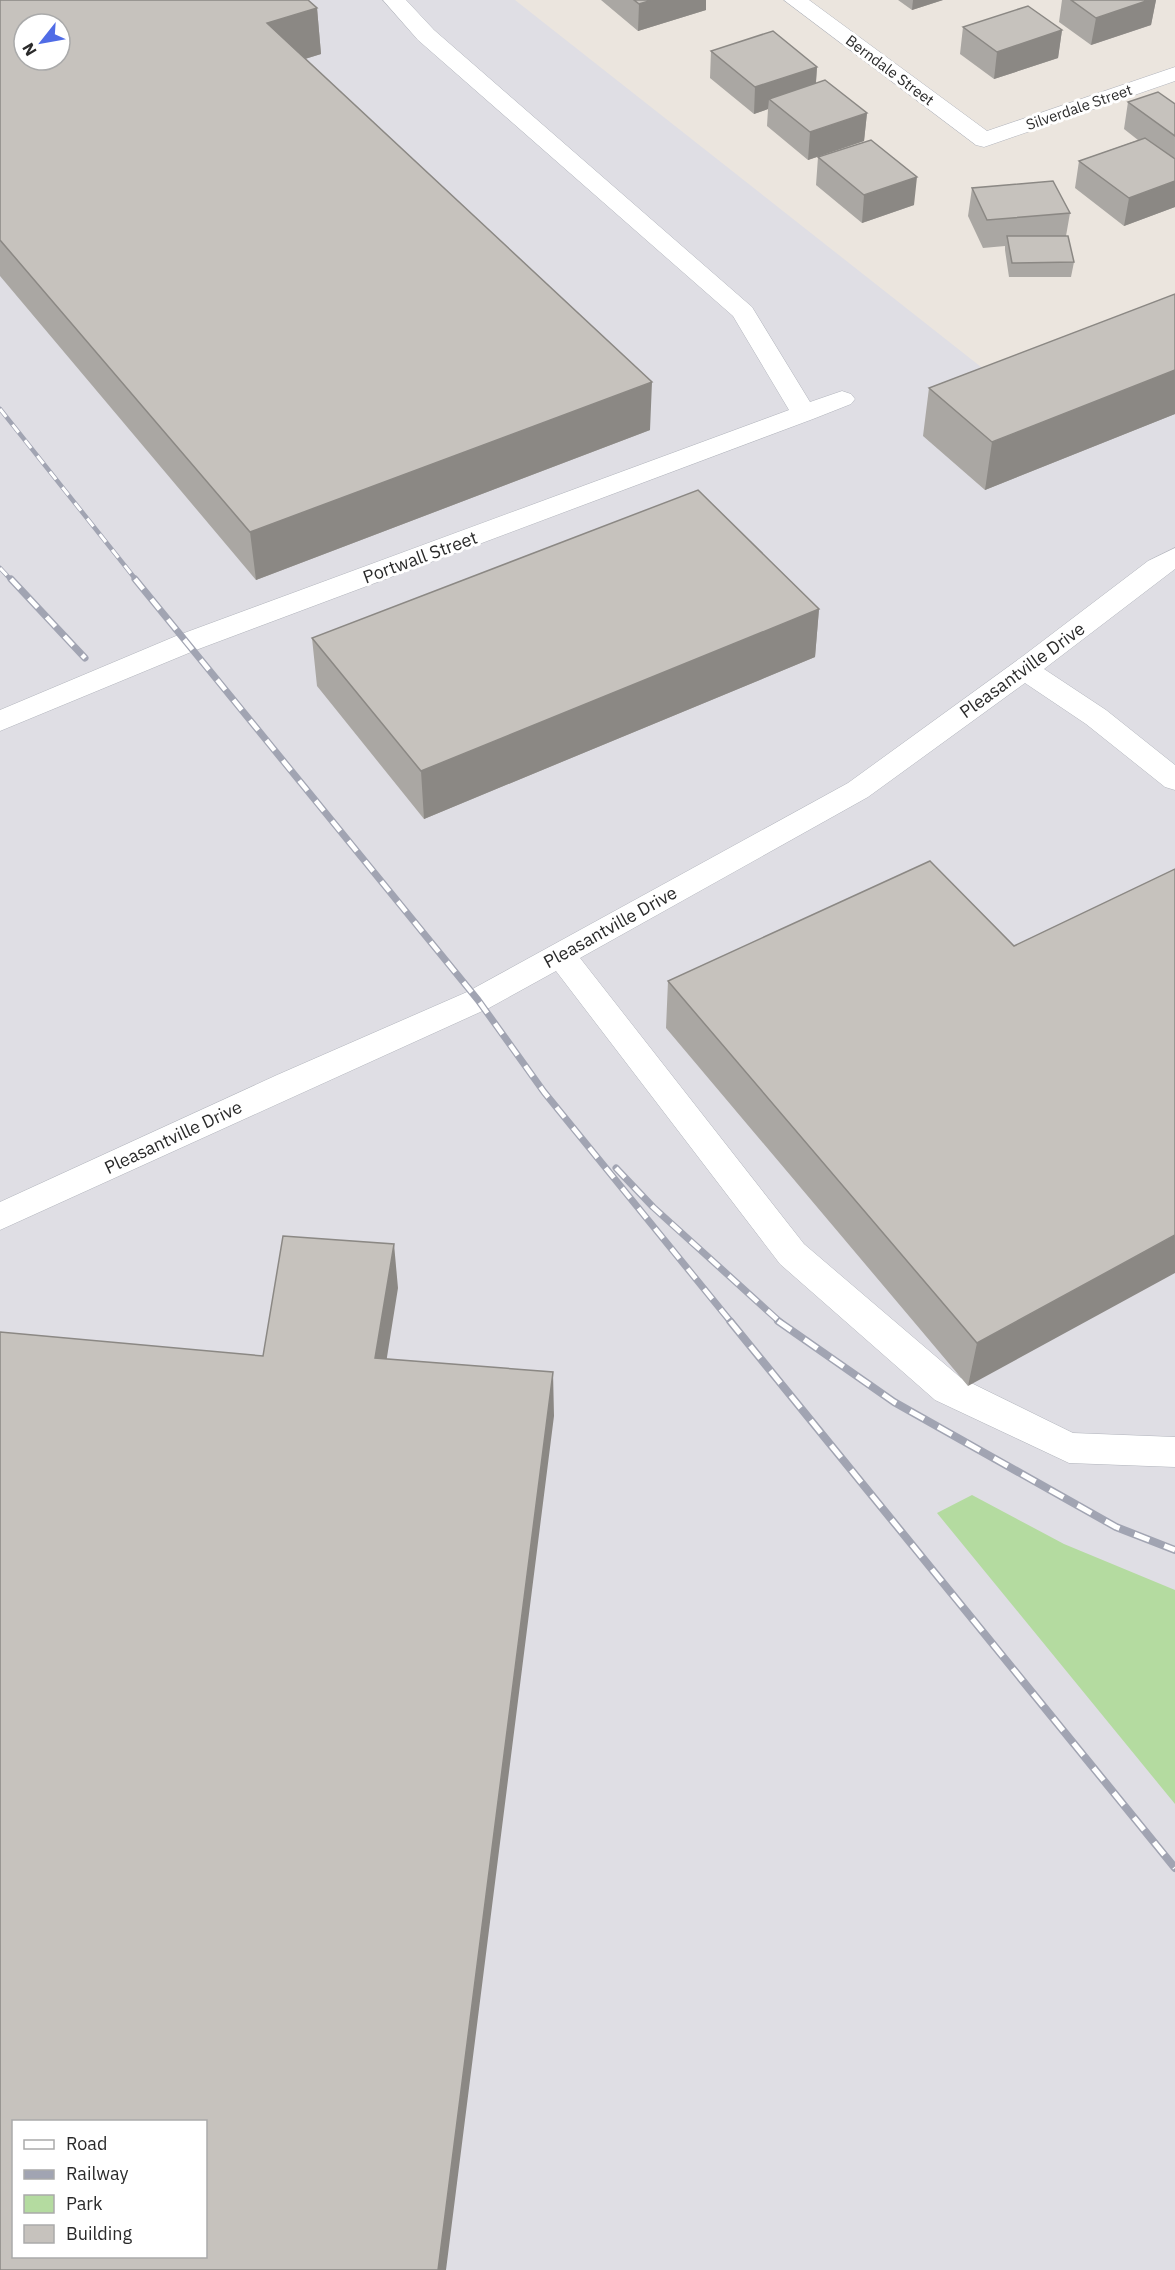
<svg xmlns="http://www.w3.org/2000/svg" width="1175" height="2270" font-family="'IBM Plex Sans',sans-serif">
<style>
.industrial{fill:#dfdee4;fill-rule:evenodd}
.green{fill:#b4dba0}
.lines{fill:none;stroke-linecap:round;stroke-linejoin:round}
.minor-casing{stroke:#b1b4bc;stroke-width:1}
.minor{fill:#fff;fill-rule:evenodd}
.rail-far2-casing{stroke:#a1a4b2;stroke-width:4.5}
.rail-far1-casing{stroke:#a1a4b2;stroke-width:7}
.rail-casing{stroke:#a1a4b2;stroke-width:8}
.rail-far2{stroke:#fff;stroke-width:3;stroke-dasharray:10;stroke-linecap:butt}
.rail-far1{stroke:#fff;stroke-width:4.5;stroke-dasharray:13;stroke-linecap:butt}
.rail{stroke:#fff;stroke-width:5;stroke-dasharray:16;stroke-linecap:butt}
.wall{fill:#aaa7a3}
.shaded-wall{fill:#8b8884}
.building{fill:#c6c2bd;stroke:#8b8884;stroke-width:1.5;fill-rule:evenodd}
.labels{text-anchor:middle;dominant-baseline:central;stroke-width:6;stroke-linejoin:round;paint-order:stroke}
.far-street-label{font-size:15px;fill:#2a2a2a;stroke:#fff}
.street-label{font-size:18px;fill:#2a2a2a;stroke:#fff}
</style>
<rect width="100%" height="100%" fill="#ebe5de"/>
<path class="industrial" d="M0,0h515l494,389 166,-68v1949h-1175zM24,24h36v36h-36zM14,2122h192v134h-192z"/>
<path class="green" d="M972,1495l92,49 111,46v214l-238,-291z"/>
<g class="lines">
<defs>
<path id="minor" d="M383,0h23l28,30 318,277 58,95 32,-11 9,3 4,5 -4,5 -38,15 -617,231 -196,81v-21l176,-74 613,-226 -56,-94 -315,-276z
M784,0h25l178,131 188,-64v14l-191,66 -8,-2z
M1175,548v21l-131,100 62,41 69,55v25l-10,-3 -79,-63 -61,-41 -157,114 -288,161 224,286 157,134 112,55 102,4v30l-106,-4 -134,-63 -155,-136 -224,-293 -67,37 -489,222v-28l277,-127 190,-83 381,-209 175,-127 125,-95z"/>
</defs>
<use href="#minor" class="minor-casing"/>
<use href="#minor" class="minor"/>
<defs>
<path id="rail-far2" d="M0,409l137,172
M0,568l12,13"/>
<path id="rail-far1" d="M11,579l74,79
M135,579l343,421 66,92 187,230
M616,1168l37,39 127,115"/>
<path id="rail" d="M730,1321l445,547
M778,1321l116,81 222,125 59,23"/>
</defs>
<use href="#rail-far2" class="rail-far2-casing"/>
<use href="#rail-far1" class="rail-far1-casing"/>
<use href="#rail" class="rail-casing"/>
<use href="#rail-far2" class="rail-far2"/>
<use href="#rail-far1" class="rail-far1"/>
<use href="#rail" class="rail"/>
</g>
<path class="wall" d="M0,0l317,8 4,46 -16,5 345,371 -394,150 -256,-304z
M601,0h105v10l-68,21z
M898,0h45l-31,10z
M1062,0h94l-5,25 -60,20 -32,-23z
M963,27l99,3 -4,28 -64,21 -34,-25z
M711,51l106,16 -1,16 51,30 -3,28 -56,19 -41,-34 1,-17 -14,5 -44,-36z
M1128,102l47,2v103l-51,19 -49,-38 4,-27 59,-21 -14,-11z
M818,157l96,48 -52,18 -46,-38z
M972,188l98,25 -4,23 8,26 -3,15h-62l-4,-27v-4l-22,2 -15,-32z
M1175,294v120l-190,76 -62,-54 6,-48z
M819,609l-4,48 -391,162 -107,-133 -5,-48z
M1175,869l-207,517 -302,-358 2,-47 346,-35z"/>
<path class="shaded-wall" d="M652,0h54v10l-68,21 1,-27z
M913,0h30l-31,10z
M1149,0h7l-5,25 -60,20 5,-27z
M317,8l4,46 -49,15 -5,-46z
M1062,30l-4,28 -64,21 3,-27z
M817,67l-2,27 -46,5 -1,10 -14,5 1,-27z
M867,113l-3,28 -56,19 2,-28z
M917,177l-3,28 -52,18 2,-28z
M1175,181v26l-51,19 5,-28z
M1175,370v44l-190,76 7,-48z
M652,382l-2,48 -394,150 -6,-48z
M819,609l-4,48 -391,162 -3,-48z
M1175,1235v38l-207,113 9,-43z
M394,1244l4,44 -18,113 -5,-43z
M553,1372l1,44 -108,854h-8z"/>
<path class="building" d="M0,0h308l9,8 -50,15 385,359 -402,150 -250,-292zM24,24h36v36h-36z
M634,0h18l-13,4z
M1071,0h78l-53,18z
M1028,6l34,24 -65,22 -34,-25z
M773,31l44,36 -62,20 -44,-36z
M825,80l42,33 -57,19 -41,-33z
M1158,92l17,12v32l-47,-34z
M1145,138l30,21v22l-46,17 -50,-37z
M871,140l46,37 -53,18 -46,-38z
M1053,181l17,32 -83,7 -15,-32z
M1007,236h61l6,26 -62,1z
M1175,294v76l-183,72 -63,-54z
M698,490l121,119 -398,162 -109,-133z
M930,861l84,85 161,-77v366l-198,108 -309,-362z
M283,1236l111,8 -19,114 178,14 -115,898h-438v-938l263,24zM14,2121h192v135h-192z"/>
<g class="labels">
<g class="far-street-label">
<text transform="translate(890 70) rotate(37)">Berndale Street</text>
<text transform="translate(1079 107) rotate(-19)">Silverdale Street</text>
</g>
<g class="street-label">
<text transform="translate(420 557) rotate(-20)">Portwall Street</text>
<text transform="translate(1022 670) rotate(-36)">Pleasantville Drive</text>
<text transform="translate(610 927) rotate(-29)">Pleasantville Drive</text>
<text transform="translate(173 1137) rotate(-25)">Pleasantville Drive</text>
</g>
</g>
<rect x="12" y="2120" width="195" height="138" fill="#ffffff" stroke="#aaaaaa" stroke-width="1.5"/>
<rect x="24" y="2140" width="30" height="9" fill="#ffffff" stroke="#aaaaaa" stroke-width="1.5"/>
<text x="66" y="2150" font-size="18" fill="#2a2a2a">Road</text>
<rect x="24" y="2170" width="30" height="9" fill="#a1a4b2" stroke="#aaaaaa" stroke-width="1.5"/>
<text x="66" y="2180" font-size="18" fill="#2a2a2a">Railway</text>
<rect x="24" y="2195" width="30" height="18" fill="#b4dba0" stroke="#aaaaaa" stroke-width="1.5"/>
<text x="66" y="2210" font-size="18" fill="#2a2a2a">Park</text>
<rect x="24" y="2225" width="30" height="18" fill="#c6c2bd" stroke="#aaaaaa" stroke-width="1.5"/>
<text x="66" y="2240" font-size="18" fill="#2a2a2a">Building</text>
<g transform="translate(42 42) rotate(239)"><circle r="28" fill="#ffffff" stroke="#aaaaaa" stroke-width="1.5"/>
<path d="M0-4.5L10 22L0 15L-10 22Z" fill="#506ce6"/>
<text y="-9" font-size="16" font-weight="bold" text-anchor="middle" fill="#2a2a2a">N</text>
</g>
</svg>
